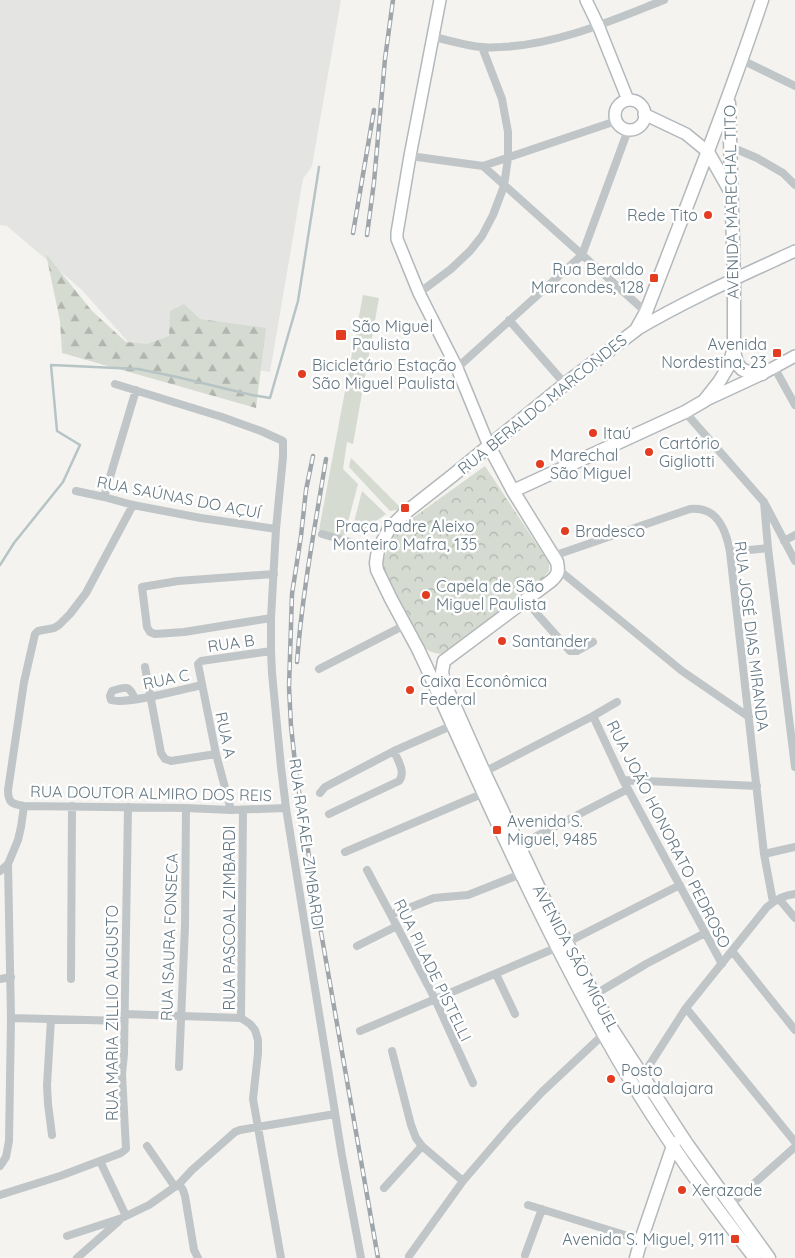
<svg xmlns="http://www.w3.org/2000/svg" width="795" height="1258" font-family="Quicksand,sans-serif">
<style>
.built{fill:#e4e5e3}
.green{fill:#d5dbd0}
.forest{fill:url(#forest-firs)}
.park{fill:url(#park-crowns)}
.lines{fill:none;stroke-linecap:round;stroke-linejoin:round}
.stream{stroke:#b6c4c6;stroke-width:2.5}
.secondary-casing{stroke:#b2b8bc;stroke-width:14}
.primary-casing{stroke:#b3b8bb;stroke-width:15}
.street{stroke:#c0c5c7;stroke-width:8}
.secondary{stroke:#fff;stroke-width:11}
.primary{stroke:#fff;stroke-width:12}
.rail-casing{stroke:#9fa6ab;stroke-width:4.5}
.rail{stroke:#fff;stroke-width:2.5;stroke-dasharray:8;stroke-linecap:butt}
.poi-dot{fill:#e33c20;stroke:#fff;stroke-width:2}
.labels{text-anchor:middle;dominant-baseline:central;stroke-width:5;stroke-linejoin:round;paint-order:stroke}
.street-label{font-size:16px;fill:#627681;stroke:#fff}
.poi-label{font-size:16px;fill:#627681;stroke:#fff;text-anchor:start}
</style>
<defs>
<pattern id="forest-firs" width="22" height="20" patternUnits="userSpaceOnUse" patternTransform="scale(1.25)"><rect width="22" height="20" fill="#d5dbd0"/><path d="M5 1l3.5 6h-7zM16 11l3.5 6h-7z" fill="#b0b6ae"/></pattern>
<pattern id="park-crowns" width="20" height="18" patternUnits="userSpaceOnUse" patternTransform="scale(1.25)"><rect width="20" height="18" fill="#d5dbd0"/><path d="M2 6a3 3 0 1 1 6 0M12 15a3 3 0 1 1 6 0" fill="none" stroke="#b0b6ae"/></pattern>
</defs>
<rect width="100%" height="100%" fill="#f4f3ef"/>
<path class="built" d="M0,0h341l-29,166 -9,13 -33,193 -133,-20 -55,-62 -75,-64 -7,-1z"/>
<path class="green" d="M363,295l16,3 -26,146 -6,-2 -4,27 15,15 -14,53 -25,-7z
M351,458l51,51 -12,2 -41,-44z
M362,491l24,23 -28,20 -5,-2 -1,-2z"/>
<path class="forest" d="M46,254l46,57 34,31 21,2 22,-8 1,-25 14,-7 16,15 66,9 -10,80 -194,-55 -2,-32z"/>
<path class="park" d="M485,466l64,97v8l-6,7 -102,76c-10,-1 -15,-4 -21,-11l-36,-67 -1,-14 5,-15 8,-17z"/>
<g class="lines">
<path class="stream" d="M0,565l14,-22 49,-61 17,-37 -23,-14 -6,-66 87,4 39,8 75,18 18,3 28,-97 21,-134"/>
<defs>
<path id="secondary" d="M440,0l-30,156 -13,77v6l22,54 38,75 32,78
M586,0l12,25 30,75
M615 115a15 15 0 1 1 30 0a15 15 0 1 1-30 0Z
M644,114l42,20 22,18
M636,330c51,-30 105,-54 159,-79
M704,401l58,-27 33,-18"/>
<path id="primary" d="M708,152l21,37
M734,349c3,22 8,23 28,25
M513,491l172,-79 19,-11 15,-19 9,-15 6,-18v-70l-5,-176
M444,661l-2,11 2,10 40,90 63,133 65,124 75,115 82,114
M444,661l107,-80c7,-6 8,-10 6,-19l-44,-71 -24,-45
M636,1258l5,-18 33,-97
M755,1258c-56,-71 -108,-145 -152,-225 -66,-118 -121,-243 -177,-367l-8,-17 -27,-50 -14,-29 -1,-7 2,-13 11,-21 16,-16 47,-37 113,-92 71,-54 10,-18c40,-104 81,-207 116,-312"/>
</defs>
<use href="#secondary" class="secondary-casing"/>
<use href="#primary" class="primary-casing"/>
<path class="street" d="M433,37c16,3 33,9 49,10 6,1 13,0 19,0 56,-2 112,-27 163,-47
M742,60l53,26
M731,147l26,11 26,15 12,12
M410,156l73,10 133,-45
M483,166l163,146
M419,293l32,-24 19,-18 12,-15 11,-21 11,-29 4,-28v-26l-6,-33 -20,-52
M509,320l56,64
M774,367l21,38
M457,368l125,-113 46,-125
M115,384l107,33 39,14 22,10v16l-7,72 -5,89v33l1,22 9,94 5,41 56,348 19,102
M685,412l79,90 31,59
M76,491l28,6 29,8 68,13 75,11
M104,497l32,-107
M764,502l4,46 27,219
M133,505l-47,88 -16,21 -11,11 -5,3 -16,3 -3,3 -11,48 -16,108c0,13 4,14 16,16l162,2 45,2 55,-2
M322,534l56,16
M784,541l11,-6
M730,552l38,-4
M553,556l137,-47c27,-3 36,20 40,43l34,302 9,48
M559,570l123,101 67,46
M526,599l12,16 32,36h7l16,-9
M271,618l-87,14 -29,2 -5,-2 -3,-5 -5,-40 36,-6 96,-7
M145,667l16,86 4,6 6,2 45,-7
M319,669l86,-44
M135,699c-6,-15 -10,-12 -23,-8l-2,5 1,4c14,5 73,-11 91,-15
M593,716l30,64 99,184
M484,772l109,-56 24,-14
M623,780l134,6
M320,793l5,-6 69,-36 59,-26
M231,810l-15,-56 -18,-90 3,-3 70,-10
M243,810l-2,208 9,6 5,6 3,10v13l-5,46 28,159
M329,814l70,-33c7,-9 -1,-20 -5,-30
M519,845l109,-56
M345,852l139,-59
M764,854l31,-7
M367,870l24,45 44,84 38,84
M0,871l8,-7
M779,899l16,19
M391,915l43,-17 34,-3 53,-21
M357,946l40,-20
M732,951l63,79
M496,974l19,40
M0,979l11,-2
M71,979l1,-173
M594,995l52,-31 59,-31
M686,1008l109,134
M124,1014l117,4
M11,1018l113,3
M51,1019l-4,66 1,19 4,31
M360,1031l198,-84 122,-62
M392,1051l19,74 5,13 6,8 41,35
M179,1067l6,-141 1,-118
M643,1075l43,-67 81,-101c8,-7 17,-12 28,-13
M147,1146l28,41
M100,1161l26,55
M0,1166l6,-9 3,-16 2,-123 -3,-154 10,-24 3,-13 3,-21
M179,1184l4,6 2,6 9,54 4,8
M384,1188l38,-42
M0,1195l60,-19 61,-23 5,-4 -4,-75 2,-20 4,-247
M528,1205l113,35
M730,1205l65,-58
M67,1236l55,-18 27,-13 30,-21 13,-14 43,-38 5,-2 95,-16
M525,1255l17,-46
M409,1256l54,-75 48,-56 31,-33 63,-59
M77,1258l42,-37"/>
<use href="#secondary" class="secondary"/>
<use href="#primary" class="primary"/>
<defs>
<path id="rail" d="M353,233l21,-123
M367,235l7,-53 11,-123 8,-59
M313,456l-7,34 -5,46 -9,58 -3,93 2,39 5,46 22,143 60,343
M297,662c5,-68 18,-136 29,-203"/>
</defs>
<use href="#rail" class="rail-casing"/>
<use href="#rail" class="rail"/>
</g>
<g class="poi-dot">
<circle cx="708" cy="215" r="5"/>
<rect x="649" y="273" width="10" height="10" rx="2.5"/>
<rect x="335" y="329" width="12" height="12" rx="2.5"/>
<rect x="772" y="348" width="10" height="10" rx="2.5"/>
<circle cx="302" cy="374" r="5"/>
<circle cx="593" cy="433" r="5"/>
<circle cx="649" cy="452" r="5"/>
<circle cx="540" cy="464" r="5"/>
<rect x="400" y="503" width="10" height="10" rx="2.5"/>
<circle cx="565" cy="531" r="5"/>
<circle cx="426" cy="595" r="5"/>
<circle cx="502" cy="641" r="5"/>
<circle cx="410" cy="690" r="5"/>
<rect x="492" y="825" width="10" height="10" rx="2.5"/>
<circle cx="611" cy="1079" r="5"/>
<circle cx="682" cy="1190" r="5"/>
<rect x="730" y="1234" width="10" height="10" rx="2.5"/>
</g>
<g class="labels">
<g class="street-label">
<text transform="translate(731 202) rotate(-91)">AVENIDA MARECHAL TITO</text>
<text transform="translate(542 404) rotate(-39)">RUA BERALDO MARCONDES</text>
<text transform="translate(179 497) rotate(11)">RUA SAÚNAS DO AÇUÍ</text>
<text transform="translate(752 636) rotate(83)">RUA JOSÉ DIAS MIRANDA</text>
<text transform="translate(231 643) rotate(-8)">RUA B</text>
<text transform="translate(166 679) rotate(-12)">RUA C</text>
<text transform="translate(226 735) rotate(78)">RUA A</text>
<text transform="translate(151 793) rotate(1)">RUA DOUTOR ALMIRO DOS REIS</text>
<text transform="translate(669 834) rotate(63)">RUA JOÃO HONORATO PEDROSO</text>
<text transform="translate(307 844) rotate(82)">RUA RAFAEL ZIMBARDI</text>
<text transform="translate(229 918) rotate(-90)">RUA PASCOAL ZIMBARDI</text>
<text transform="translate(169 937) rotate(-88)">RUA ISAURA FONSECA</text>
<text transform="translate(576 958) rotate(62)">AVENIDA SÃO MIGUEL</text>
<text transform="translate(433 970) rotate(64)">RUA PILADE PISTELLI</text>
<text transform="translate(112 1013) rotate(-90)">RUA MARIA ZILLIO AUGUSTO</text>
</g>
<g class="poi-label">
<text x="698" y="215" text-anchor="end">Rede Tito</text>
<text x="644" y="269" text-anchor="end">Rua Beraldo<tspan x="644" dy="18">Marcondes, 128</tspan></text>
<text x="352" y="326">São Miguel<tspan x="352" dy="18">Paulista</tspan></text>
<text x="767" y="344" text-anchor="end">Avenida<tspan x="767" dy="18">Nordestina, 23</tspan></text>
<text x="312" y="365">Bicicletário Estação<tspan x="312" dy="18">São Miguel Paulista</tspan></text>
<text x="603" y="433">Itaú</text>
<text x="659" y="443">Cartório<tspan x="659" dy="18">Gigliotti</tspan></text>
<text x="550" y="455">Marechal<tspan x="550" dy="18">São Miguel</tspan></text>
<text x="405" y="526" text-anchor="middle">Praça Padre Aleixo<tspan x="405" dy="18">Monteiro Mafra, 135</tspan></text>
<text x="575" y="531">Bradesco</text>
<text x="436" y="586">Capela de São<tspan x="436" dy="18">Miguel Paulista</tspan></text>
<text x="512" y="641">Santander</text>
<text x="420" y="681">Caixa Econômica<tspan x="420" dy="18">Federal</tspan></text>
<text x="507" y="821">Avenida S.<tspan x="507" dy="18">Miguel, 9485</tspan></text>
<text x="621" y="1070">Posto<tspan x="621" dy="18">Guadalajara</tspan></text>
<text x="692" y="1190">Xerazade</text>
<text x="725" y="1239" text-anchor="end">Avenida S. Miguel, 9111</text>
</g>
</g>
</svg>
